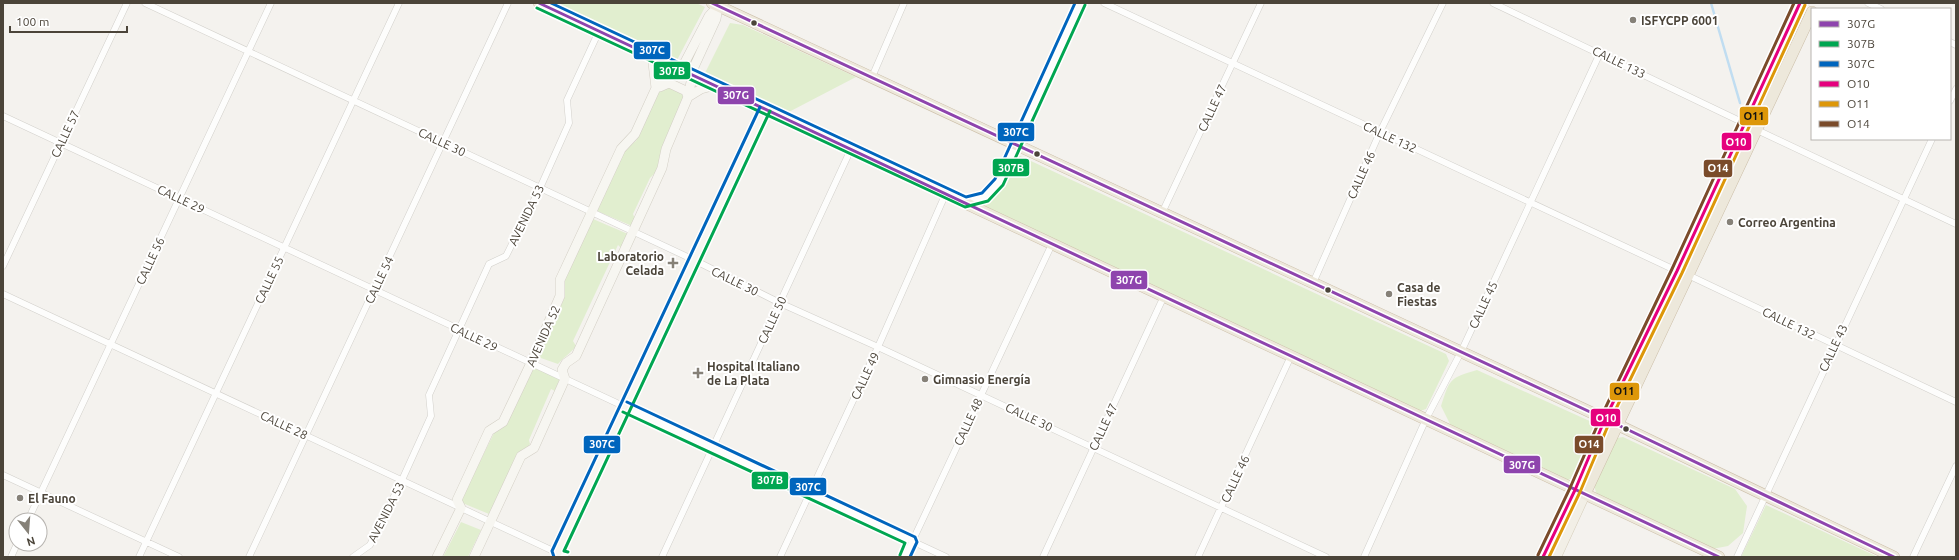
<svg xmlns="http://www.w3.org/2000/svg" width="1959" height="560" font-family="Ubuntu,sans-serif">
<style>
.green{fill:#e1eecf}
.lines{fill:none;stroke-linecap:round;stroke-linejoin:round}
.stream{stroke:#c0ddf1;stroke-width:2.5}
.street-casing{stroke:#d2d0cb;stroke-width:7}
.secondary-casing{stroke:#d3cfc5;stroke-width:10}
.primary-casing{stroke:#d6cebb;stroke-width:11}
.highway-casing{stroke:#ccbfa9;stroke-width:12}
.street{stroke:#fdfdfc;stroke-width:6}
.secondary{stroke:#f7f6f1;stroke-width:9}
.primary{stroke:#f2efe6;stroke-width:10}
.highway{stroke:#ede8db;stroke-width:11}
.bus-1-casing{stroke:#fff;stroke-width:6}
.bus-2-casing{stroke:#fff;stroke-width:6}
.bus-3-casing{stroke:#fff;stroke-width:6}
.bus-4-casing{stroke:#fff;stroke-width:6}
.bus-5-casing{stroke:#fff;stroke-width:6}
.bus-6-casing{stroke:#fff;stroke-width:6}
.bus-1{stroke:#8e44ad;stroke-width:3}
.bus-2{stroke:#00a651;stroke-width:3}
.bus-3{stroke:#0065bd;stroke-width:3}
.bus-4{stroke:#e5007d;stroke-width:3}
.bus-5{stroke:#dd9709;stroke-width:3}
.bus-6{stroke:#7a4b2a;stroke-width:3}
.poi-dot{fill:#868178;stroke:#fff;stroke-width:1.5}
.bus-dot{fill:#4b4439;stroke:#fff;stroke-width:1.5}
.labels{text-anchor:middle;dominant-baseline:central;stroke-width:4;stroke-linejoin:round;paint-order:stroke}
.poi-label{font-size:12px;font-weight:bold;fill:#4b4439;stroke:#fff;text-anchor:start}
.street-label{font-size:12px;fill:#4b4439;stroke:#fff}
.line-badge{stroke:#fff;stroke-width:1.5}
.badge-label{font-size:11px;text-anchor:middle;font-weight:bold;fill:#fff}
.pale-badge-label{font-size:11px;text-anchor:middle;font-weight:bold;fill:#111}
</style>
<rect width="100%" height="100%" fill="#f4f2ee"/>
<path class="green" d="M545,3h151l9,4 -29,55z
M730,23l13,2 113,52 -71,37 -81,-39z
M668,87l16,8 -24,73 -10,10 -17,36 2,5 -3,7 -35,-15 28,-62 11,-8 25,-53z
M1018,155l428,199 3,7 -23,48 -6,2 -440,-205 17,-12z
M593,219l35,15 -6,15 -4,-4 -45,96 3,5c-5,7 -12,11 -18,18l-20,-7 27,-61 -1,-16z
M534,367l26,11 -5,13 -4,-2 -22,51 1,4 -5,8 -9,6 -27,56 -29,-12 35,-71z
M1477,370l117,53 3,7 -23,48 -7,2 -115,-52 -11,-22c9,-27 8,-28 36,-36z
M1623,437l112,52 12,17 -4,27 -15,13 -16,3 -115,-54 -3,-9 23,-48z
M1766,505l112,52h-137z
M461,522l20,8 -13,27h-25z"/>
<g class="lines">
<path class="stream" d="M1711,3l29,100"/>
<defs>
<path id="street" d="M145,3l549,257 86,43 98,44 448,210
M1104,3l573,268
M1493,3l251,120
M1868,3l13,6
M1950,42l6,3
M872,77l32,-74
M1950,101l6,-12
M3,116l943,441
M1757,130l199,94
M965,202l20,-5 14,-15 81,-179
M1162,213l99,-210
M3,266l124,-263
M1688,275l268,127
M1313,283l67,-151 63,-129
M3,294l563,263
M3,475l176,82
M28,520l243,-517
M11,557l6,-13
M139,557l260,-554
M249,557l259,-554
M353,557l17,-12 32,-65 29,-64 -2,-21 60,-131 17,-8 34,-68 29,-65 -2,-23 32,-69
M662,557l189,-408
M780,557l98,-210 68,-154
M905,557l147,-313
M1043,557l121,-261
M1198,557l93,-201
M1364,557l62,-138 35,-67 139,-299
M1737,557l195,-418
M1913,557l43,-91"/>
<path id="secondary" d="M652,55l4,33
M660,87l9,-4 17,8 2,6
M688,97l13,-8 15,-4
M437,557l24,-49 -4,-8 32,-69 14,-9 28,-59 29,-67v-16l61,-131 14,-15 21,-46 28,-24 25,-48 9,-10
M474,557l47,-101 13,-8 31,-69 -3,-9 4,-7 10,-7 86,-188 4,-19 22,-52 6,-30 22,-48 2,-12
M555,557l210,-448"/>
<path id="primary" d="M1543,557l32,-67
M1556,557l29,-63"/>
<path id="highway" d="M539,3l1180,554
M712,3l906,422 276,132
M1575,490l30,-71 72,-148 123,-268
M1585,494l227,-482"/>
</defs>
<use href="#street" class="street-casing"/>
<use href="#secondary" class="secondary-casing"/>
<use href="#primary" class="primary-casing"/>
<use href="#highway" class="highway-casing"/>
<use href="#street" class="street"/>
<use href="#secondary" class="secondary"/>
<use href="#primary" class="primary"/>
<use href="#highway" class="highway"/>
<defs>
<path id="bus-1" d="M539,3l1180,554
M712,3l906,422 276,132"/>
<path id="bus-2" d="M537,8l428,199 23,-6 15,-16 82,-180
M623,412l282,131 -5,12
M568,552l-4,-1 206,-440"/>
<path id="bus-3" d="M551,3l415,194 16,-4 13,-14 80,-176
M627,402l288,135 2,5 -7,15
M554,557l-2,-6 208,-444"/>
<path id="bus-4" d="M1543,557l32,-67 30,-71 72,-148 123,-268"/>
<path id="bus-5" d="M1549,557l31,-65 30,-71 72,-148 123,-268"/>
<path id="bus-6" d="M1538,555l32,-67 31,-71 71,-148 122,-266"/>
</defs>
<use href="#bus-1" class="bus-1-casing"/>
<use href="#bus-2" class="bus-2-casing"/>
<use href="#bus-3" class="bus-3-casing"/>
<use href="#bus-4" class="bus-4-casing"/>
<use href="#bus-5" class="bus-5-casing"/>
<use href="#bus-6" class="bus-6-casing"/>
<use href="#bus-1" class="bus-1"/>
<use href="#bus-2" class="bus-2"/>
<use href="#bus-3" class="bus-3"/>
<use href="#bus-4" class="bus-4"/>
<use href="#bus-5" class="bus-5"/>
<use href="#bus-6" class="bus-6"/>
</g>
<g class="poi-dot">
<circle cx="1633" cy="20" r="4"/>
<circle cx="1730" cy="222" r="4"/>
<path d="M671 257h4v4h4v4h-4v4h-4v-4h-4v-4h4z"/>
<circle cx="1389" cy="294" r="4"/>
<path d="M696 367h4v4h4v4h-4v4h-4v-4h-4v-4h4z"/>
<circle cx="925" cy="379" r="4"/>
<circle cx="20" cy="498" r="4"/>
</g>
<g class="bus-dot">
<circle cx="754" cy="23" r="3.5"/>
<circle cx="1037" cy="154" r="3.5"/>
<circle cx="1328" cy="290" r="3.5"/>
<circle cx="1626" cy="429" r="3.5"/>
</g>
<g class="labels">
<g class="poi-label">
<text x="1641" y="20">ISFYCPP 6001</text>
<text x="1738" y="222">Correo Argentina</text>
<text x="664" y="256" text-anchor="end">Laboratorio<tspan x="664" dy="14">Celada</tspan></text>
<text x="1397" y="287">Casa de<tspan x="1397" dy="14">Fiestas</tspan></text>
<text x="707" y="366">Hospital Italiano<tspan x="707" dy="14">de La Plata</tspan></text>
<text x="933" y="379">Gimnasio Energía</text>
<text x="28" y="498">El Fauno</text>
</g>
<g class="street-label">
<text transform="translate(1619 62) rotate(26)">CALLE 133</text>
<text transform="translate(1212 108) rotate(-65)">CALLE 47</text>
<text transform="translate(65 134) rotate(-65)">CALLE 57</text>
<text transform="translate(1390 137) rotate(25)">CALLE 132</text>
<text transform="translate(442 142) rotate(25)">CALLE 30</text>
<text transform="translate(1361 175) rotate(-66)">CALLE 46</text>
<text transform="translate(181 199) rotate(25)">CALLE 29</text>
<text transform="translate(526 215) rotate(-64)">AVENIDA 53</text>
<text transform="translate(150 261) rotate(-65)">CALLE 56</text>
<text transform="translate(269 280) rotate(-65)">CALLE 55</text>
<text transform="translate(379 280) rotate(-65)">CALLE 54</text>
<text transform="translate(735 281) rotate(26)">CALLE 30</text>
<text transform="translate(1483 305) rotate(-65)">CALLE 45</text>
<text transform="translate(772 320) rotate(-65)">CALLE 50</text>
<text transform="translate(1789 323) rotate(26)">CALLE 132</text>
<text transform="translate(543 336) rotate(-66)">AVENIDA 52</text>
<text transform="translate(474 337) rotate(25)">CALLE 29</text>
<text transform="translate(1833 348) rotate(-65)">CALLE 43</text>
<text transform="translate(865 376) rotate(-65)">CALLE 49</text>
<text transform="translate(1029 417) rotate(25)">CALLE 30</text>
<text transform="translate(968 422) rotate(-65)">CALLE 48</text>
<text transform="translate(284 425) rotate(25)">CALLE 28</text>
<text transform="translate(1103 427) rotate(-65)">CALLE 47</text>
<text transform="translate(1235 479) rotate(-65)">CALLE 46</text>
<text transform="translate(386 512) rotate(-63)">AVENIDA 53</text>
</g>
</g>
<g class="line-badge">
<rect x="633" y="41" width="38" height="19" rx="4" fill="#0065bd"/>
<rect x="653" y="61" width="38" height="19" rx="4" fill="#00a651"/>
<rect x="717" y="86" width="38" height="19" rx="4" fill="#8e44ad"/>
<rect x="1739" y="106" width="30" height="20" rx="4" fill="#dd9709"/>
<rect x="997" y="122" width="38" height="20" rx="4" fill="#0065bd"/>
<rect x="1721" y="132" width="31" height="19" rx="4" fill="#e5007d"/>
<rect x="992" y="158" width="38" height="19" rx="4" fill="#00a651"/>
<rect x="1703" y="159" width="30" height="19" rx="4" fill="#7a4b2a"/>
<rect x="1110" y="270" width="38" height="20" rx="4" fill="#8e44ad"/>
<rect x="1609" y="382" width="31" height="19" rx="4" fill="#dd9709"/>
<rect x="1590" y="408" width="31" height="19" rx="4" fill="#e5007d"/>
<rect x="1574" y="435" width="30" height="19" rx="4" fill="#7a4b2a"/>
<rect x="583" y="435" width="38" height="19" rx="4" fill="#0065bd"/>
<rect x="1503" y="455" width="38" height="19" rx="4" fill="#8e44ad"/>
<rect x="751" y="471" width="38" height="19" rx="4" fill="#00a651"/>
<rect x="789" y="477" width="38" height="19" rx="4" fill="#0065bd"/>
</g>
<g class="badge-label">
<text x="652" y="54">307C</text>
<text x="672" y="75">307B</text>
<text x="736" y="99">307G</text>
<text x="1016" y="136">307C</text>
<text x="1736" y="146">O10</text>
<text x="1011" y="172">307B</text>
<text x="1718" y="172">O14</text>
<text x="1129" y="284">307G</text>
<text x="1606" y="422">O10</text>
<text x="1589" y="448">O14</text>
<text x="602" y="448">307C</text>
<text x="1522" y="469">307G</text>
<text x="770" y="484">307B</text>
<text x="808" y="491">307C</text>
</g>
<g class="pale-badge-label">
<text x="1754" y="120">O11</text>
<text x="1624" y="395">O11</text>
</g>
<rect width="1959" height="560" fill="none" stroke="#4b4439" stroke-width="8"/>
<rect x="1811" y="8" width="140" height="132" fill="#ffffff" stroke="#b7b4b0"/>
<rect x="1819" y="21" width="20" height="6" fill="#8e44ad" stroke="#b7b4b0"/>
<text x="1847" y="28" font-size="12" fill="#4b4439">307G</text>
<rect x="1819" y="41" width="20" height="6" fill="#00a651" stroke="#b7b4b0"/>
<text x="1847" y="48" font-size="12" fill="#4b4439">307B</text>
<rect x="1819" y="61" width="20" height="6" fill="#0065bd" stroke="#b7b4b0"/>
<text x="1847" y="68" font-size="12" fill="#4b4439">307C</text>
<rect x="1819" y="81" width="20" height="6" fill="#e5007d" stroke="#b7b4b0"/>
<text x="1847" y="88" font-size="12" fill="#4b4439">O10</text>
<rect x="1819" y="101" width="20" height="6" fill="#dd9709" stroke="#b7b4b0"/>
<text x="1847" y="108" font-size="12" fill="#4b4439">O11</text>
<rect x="1819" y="121" width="20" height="6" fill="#7a4b2a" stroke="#b7b4b0"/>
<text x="1847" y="128" font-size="12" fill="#4b4439">O14</text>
<g transform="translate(28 532) rotate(163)"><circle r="19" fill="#ffffff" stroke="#b7b4b0"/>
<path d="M0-3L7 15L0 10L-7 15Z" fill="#868178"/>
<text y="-6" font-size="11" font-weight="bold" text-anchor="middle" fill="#4b4439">N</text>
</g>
<path d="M10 26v6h117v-6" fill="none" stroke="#4b4439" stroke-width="2"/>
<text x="16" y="26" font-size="12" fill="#4b4439" stroke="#ffffff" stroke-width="3" paint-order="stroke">100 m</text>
</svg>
